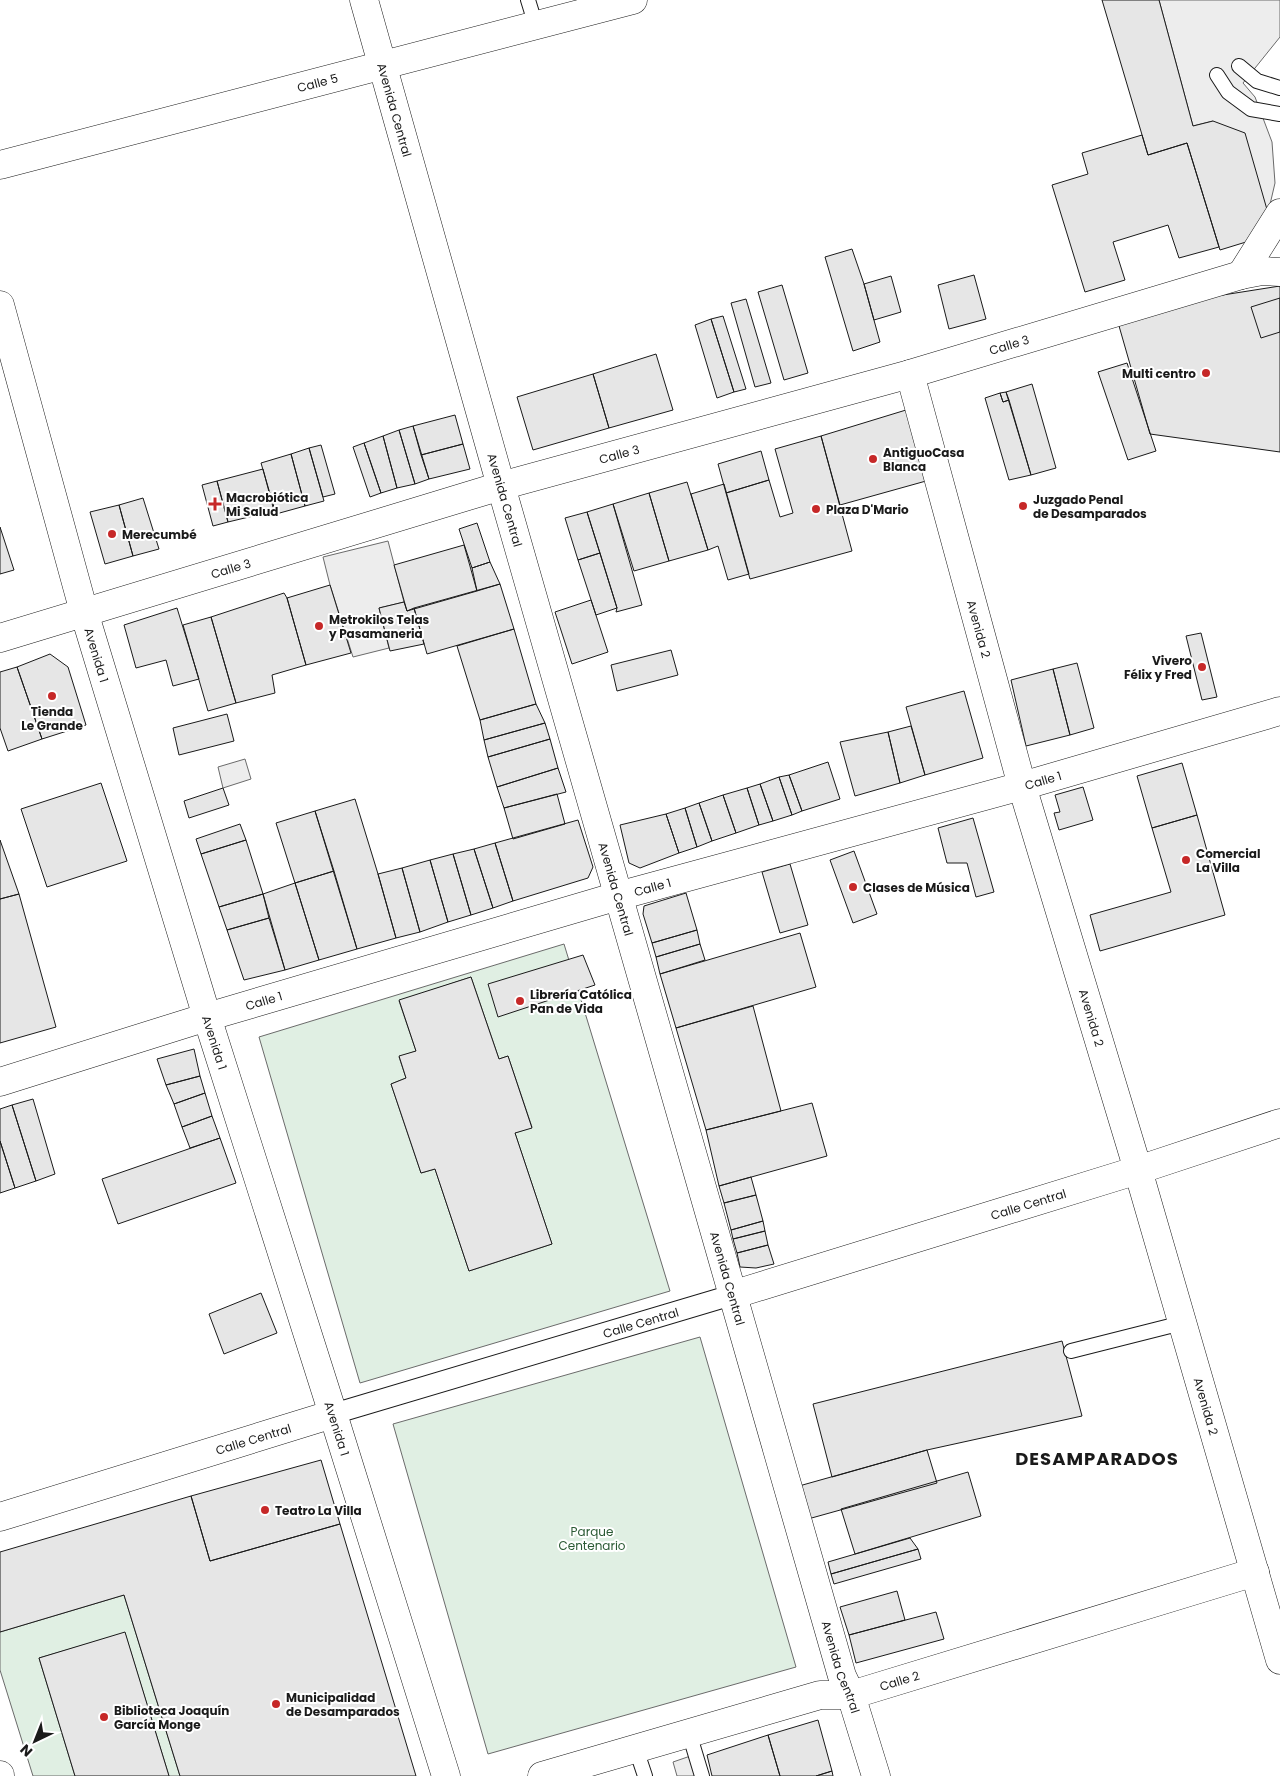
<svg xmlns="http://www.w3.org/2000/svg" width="1280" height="1776" font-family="Poppins,sans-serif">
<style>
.green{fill:#e0efe3;stroke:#6a6a6a;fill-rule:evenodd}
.parking{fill:#ededed;stroke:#6a6a6a}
.building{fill:#e6e6e6;stroke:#1a1a1a}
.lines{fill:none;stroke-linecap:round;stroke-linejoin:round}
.service-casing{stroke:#1a1a1a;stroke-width:16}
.pedestrian-casing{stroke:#1a1a1a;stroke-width:22}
.minor-casing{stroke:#1a1a1a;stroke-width:29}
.secondary-casing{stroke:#1a1a1a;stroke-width:29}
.service{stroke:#fff;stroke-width:14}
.pedestrian{stroke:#fff;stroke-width:20}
.minor{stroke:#fff;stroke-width:28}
.secondary{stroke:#fff;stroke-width:28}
.poi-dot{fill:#c62828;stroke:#fff;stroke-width:2}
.labels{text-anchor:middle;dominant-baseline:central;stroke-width:4;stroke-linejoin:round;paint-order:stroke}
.street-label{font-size:12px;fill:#1a1a1a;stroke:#fff}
.poi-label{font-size:12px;font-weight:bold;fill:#1a1a1a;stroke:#fff;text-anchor:start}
.park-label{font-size:12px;fill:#2b5a34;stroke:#fff}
.district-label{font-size:18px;font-weight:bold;letter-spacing:1px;fill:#1a1a1a;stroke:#fff}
</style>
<rect width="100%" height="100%" fill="#fff"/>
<path class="green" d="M564,944l106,347 -310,92 -101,-346zM471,977l28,82 9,-3 24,71 -17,6 37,111 -83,27 -34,-102 -14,4 -30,-89 15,-6 -7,-21 17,-6 -17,-50z
M700,1337l96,330 -308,87 -95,-330z
M124,1595l56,181h-11l-44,-143 -86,25 36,118h-42l-33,-106v-38z"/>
<path class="parking" d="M1159,0h121v37l-37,46 12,14 17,45 3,41 -7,30 -55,-92 -20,5z
M388,541l16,61 -25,6 10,40 -36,9 -23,-72 -7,-28z
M245,759l6,20 -28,9 -5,-21z
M702,1752l6,24h-31l-4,-14z"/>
<path class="building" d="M1102,0h57l34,126 20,-5 32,12 23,80 -22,29 -26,8 -33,-107 -39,12z
M1142,135l6,20 39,-12 32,104 -40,11 -11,-33 -55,17 12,38 -40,12 -33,-107 36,-11 -6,-21z
M852,249l12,35 16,58 -27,9 -28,-94z
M974,275l12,44 -37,10 -11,-44z
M891,276l10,36 -27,8 -10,-36z
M782,285l26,88 -24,7 -26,-88z
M1280,286v166l-130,-18 -35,-122z
M1280,298v34l-19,6 -10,-31z
M746,299l25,84 -16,4 -24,-84z
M723,316l23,73 -12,3 -23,-73z
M711,319l23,73 -17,6 -22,-73z
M656,354l17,56 -64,18 -16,-54z
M1127,363l29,88 -28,9 -30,-88z
M593,374l16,54 -76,22 -16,-53z
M1032,384l24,84 -25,7 -25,-83z
M1006,392l3,8 -6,2 -3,-9z
M1000,393l3,9 6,-2 22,75 -22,5 -24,-82z
M906,410l20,71 -86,24 -19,-69z
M455,415l8,29 -42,11 -8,-29z
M413,426l16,53 -14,5 -16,-54z
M399,430l16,54 -18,4 -14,-52z
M383,436l14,52 -16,5 -17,-50z
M821,436l31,115 -102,28 -24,-86 43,-13 11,37 13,-4 -18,-64z
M364,443l17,50 -11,4 -17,-50z
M463,444l7,25 -41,10 -8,-24z
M321,445l14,49 -12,3 -14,-49z
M309,448l15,53 -19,5 -14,-52z
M761,451l8,29 -43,13 -8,-29z
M291,454l14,52 -29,8 -15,-51z
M263,469l11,42 -46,11 -11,-41z
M217,481l11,41 -15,4 -11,-41z
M687,482l21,68 -39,11 -20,-68z
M724,484l25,90 -21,6 -10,-34 -10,4 -17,-56z
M649,493l20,68 -35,10 -21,-67z
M143,498l16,51 -26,7 -14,-51z
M613,504l29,101 -26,7 1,-4 -30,-96z
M119,505l14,51 -28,8 -15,-52z
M587,512l13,41 -22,7 -13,-42z
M477,523l13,39 -18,6 -13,-39z
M0,527l14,43 -14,4z
M464,545l13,46 -70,20 -13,-46z
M600,553l17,55 -21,7 -18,-55z
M490,562l10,22 -23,7 -5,-23z
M500,584l14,45 -87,25 -13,-46z
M330,585l21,68 -45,12 -19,-67z
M284,593l3,5 19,67 -34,10 3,18 -39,10 -25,-86z
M591,600l17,52 -36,12 -17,-52z
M404,602l3,9 7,-3 10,36 -34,7 -11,-43z
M177,608l22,71 -26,7 -7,-26 -30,8 -12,-43z
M211,617l25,86 -28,8 -25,-86z
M514,629l22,75 -56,16 -23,-74z
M1201,633l16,64 -15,3 -16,-64z
M671,650l7,25 -61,16 -6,-26z
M50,654l18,13 18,58 -44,14 -25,-72z
M1077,663l17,65 -24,7 -17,-66z
M17,667l25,72 -34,12 -8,-23v-56z
M1053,669l17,66 -44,11 -15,-66z
M964,691l19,67 -58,17 -19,-68z
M536,704l9,19 -61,17 -4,-20z
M227,714l7,27 -55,14 -6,-27z
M545,723l5,16 -62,18 -4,-17z
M911,726l14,49 -25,8 -12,-51z
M888,732l12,51 -45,13 -15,-54z
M550,739l8,29 -61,19 -9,-30z
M828,762l12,37 -38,12 -13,-36z
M1182,763l15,52 -45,13 -15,-52z
M558,768l8,24 -62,16 -7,-21z
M789,775l13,36 -10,4 -13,-38z
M779,777l13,38 -19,6 -13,-37z
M101,783l26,78 -80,26 -26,-78z
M760,784l13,37 -14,4 -12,-37z
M1083,787l10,33 -34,10 -5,-17 6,-1 -5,-17z
M223,788l6,17 -40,13 -5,-17z
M747,788l12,37 -23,8 -13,-38z
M557,794l8,30 -52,15 -9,-31z
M723,795l13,38 -24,8 -13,-38z
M355,799l23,75 18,64 -39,11 -42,-138z
M699,803l13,38 -15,6 -12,-39z
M685,808l12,39 -18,6 -13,-39z
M315,811l19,60 -39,12 -19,-60z
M666,814l13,39 -39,15 -11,-5 -9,-38z
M1197,815l28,100 -125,36 -10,-36 81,-23 -19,-64z
M973,818l21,74 -18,5 -9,-34h-20l-9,-35z
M578,820l15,47 -5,11 -75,23 -18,-58z
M240,824l6,16 -45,14 -5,-15z
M0,840l19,54 -19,5z
M246,840l17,54 -44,13 -18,-53z
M495,843l18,58 -20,7 -19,-59z
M474,849l19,59 -22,7 -18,-61z
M854,851l23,63 -24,9 -23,-63z
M453,854l18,61 -23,7 -18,-62z
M430,860l18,62 -28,10 -18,-64z
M790,864l18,61 -28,8 -18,-61z
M402,868l18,64 -24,6 -18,-64z
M334,871l23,78 -38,11 -24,-77z
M295,883l24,77 -34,10 -22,-76z
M686,893l11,37 -45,13 -9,-29 1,-8z
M19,894l37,133 -56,16v-144z
M263,894l6,24 -42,12 -8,-23z
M269,918l16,52 -41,10 -17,-50z
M697,930l3,14 -44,13 -4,-14z
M800,933l16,54 -140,41 -16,-54z
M700,944l5,16 -45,14 -4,-17z
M583,955l12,30 -97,32 -10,-33z
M471,977l28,82 9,-3 24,72 -17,5 37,111 -83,27 -34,-102 -14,4 -30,-89 15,-6 -7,-22 17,-5 -17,-51z
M753,1006l28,105 -75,19 -30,-102z
M194,1049l6,27 -34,9 -9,-26z
M200,1076l5,17 -31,11 -8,-19z
M205,1093l7,23 -30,11 -8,-23z
M33,1099l22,75 -19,7 -24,-76z
M812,1103l15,53 -108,30 -13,-56z
M12,1105l24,76 -21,7 -15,-47v-32z
M212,1116l8,22 -30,10 -8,-21z
M220,1138l16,45 -118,41 -16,-45z
M0,1141l15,47 -15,5z
M751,1177l5,18 -32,8 -5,-17z
M756,1195l7,26 -32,9 -7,-27z
M763,1221l2,10 -32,8 -2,-9z
M765,1231l3,14 -31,8 -4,-14z
M768,1245l6,19 -18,4 -16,-1 -3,-14z
M261,1293l16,40 -53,21 -15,-40z
M1062,1341l20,75 -155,34 -95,27 -19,-73z
M927,1450l10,33 -129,36 -9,-33z
M321,1460l19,64 -130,37 -19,-65z
M968,1472l13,44 -126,38 -14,-45z
M191,1496l19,65 130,-37 76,252h-236l-56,-181 -124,37v-80z
M910,1538l8,11 -87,25 -3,-12z
M918,1549l3,10 -87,25 -3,-10z
M897,1591l8,29 -56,15 -9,-28z
M936,1612l8,27 -88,24 -7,-28z
M125,1632l44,144h-94l-36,-118z
M818,1720l14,51 -16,5h-36l-12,-41z
M768,1735l12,41h-68l-5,-21z
M832,1771l1,5h-17z"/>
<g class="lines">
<defs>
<path id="service" d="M528,0l8,26
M1239,66l18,15 23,7
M1217,75l11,17 23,17 29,5
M1071,1351l111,-28
M689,1733l13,43
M636,1749l9,27"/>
<g id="pedestrian">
<path id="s1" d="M333,1414l399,-119"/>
</g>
<g id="minor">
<path id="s2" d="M364,0l137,486"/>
<path id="s3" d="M0,165l633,-165"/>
<path d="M0,305l84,307"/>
<path id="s4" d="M910,374l112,412 116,384 142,490"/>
<path id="s5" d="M732,1295l406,-125 142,-47"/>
<path id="s6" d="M0,1517l333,-103"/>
<path d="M0,1775v1"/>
<path id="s7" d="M542,1776l278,-81h31l404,-123"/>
</g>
<g id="secondary">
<path d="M1241,275l39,-62"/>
<path id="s8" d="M501,486l341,1190 9,19 25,81"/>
<path id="s9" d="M84,612l123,405 126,397 113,362"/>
<path id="s10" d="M0,638l501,-152 409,-112 331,-99 21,-4 18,1"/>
<path id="s11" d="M0,1082l207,-65 411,-121 404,-110 258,-75"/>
</g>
</defs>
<use href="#service" class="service-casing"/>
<use href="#pedestrian" class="pedestrian-casing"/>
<use href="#minor" class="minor-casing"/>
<use href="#secondary" class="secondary-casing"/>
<use href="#service" class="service"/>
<use href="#pedestrian" class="pedestrian"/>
<use href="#minor" class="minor"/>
<use href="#secondary" class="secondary"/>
</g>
<g class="poi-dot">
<circle cx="1206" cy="373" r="5"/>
<circle cx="873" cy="459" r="5"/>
<path d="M212.5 496.5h5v5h5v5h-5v5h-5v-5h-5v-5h5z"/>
<circle cx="1023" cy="506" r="5"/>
<circle cx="816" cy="509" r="5"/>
<circle cx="112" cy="534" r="5"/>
<circle cx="319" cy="626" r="5"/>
<circle cx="1202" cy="667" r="5"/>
<circle cx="52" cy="696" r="5"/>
<circle cx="1186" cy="860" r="5"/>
<circle cx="853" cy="887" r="5"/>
<circle cx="520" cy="1001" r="5"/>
<circle cx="265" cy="1510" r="5"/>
<circle cx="276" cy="1704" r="5"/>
<circle cx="104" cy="1717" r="5"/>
</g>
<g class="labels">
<g class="street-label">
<text stroke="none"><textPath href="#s3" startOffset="328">Calle 5</textPath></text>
<text stroke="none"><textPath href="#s2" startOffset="114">Avenida Central</textPath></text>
<text stroke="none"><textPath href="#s10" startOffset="1051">Calle 3</textPath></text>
<text stroke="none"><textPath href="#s10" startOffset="646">Calle 3</textPath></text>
<text transform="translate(505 500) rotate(74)">Avenida Central</text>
<text stroke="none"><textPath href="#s10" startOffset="241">Calle 3</textPath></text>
<text stroke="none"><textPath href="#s4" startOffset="264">Avenida 2</textPath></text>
<text stroke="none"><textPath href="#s9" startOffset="45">Avenida 1</textPath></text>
<text stroke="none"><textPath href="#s11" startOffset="1086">Calle 1</textPath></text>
<text stroke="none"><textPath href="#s11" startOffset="681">Calle 1</textPath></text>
<text stroke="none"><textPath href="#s8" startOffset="419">Avenida Central</textPath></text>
<text stroke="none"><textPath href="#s11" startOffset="276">Calle 1</textPath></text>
<text stroke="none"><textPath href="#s4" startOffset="669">Avenida 2</textPath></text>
<text stroke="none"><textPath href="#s9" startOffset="450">Avenida 1</textPath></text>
<text stroke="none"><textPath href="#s5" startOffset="310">Calle Central</textPath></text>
<text stroke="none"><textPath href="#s8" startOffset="824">Avenida Central</textPath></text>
<text stroke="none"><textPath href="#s1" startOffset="321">Calle Central</textPath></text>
<text stroke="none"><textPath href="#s4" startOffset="1074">Avenida 2</textPath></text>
<text stroke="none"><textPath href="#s9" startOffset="855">Avenida 1</textPath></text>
<text stroke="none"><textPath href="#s6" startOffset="265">Calle Central</textPath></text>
<text stroke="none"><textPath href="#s8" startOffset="1229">Avenida Central</textPath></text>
<text stroke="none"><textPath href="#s7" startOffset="371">Calle 2</textPath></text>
</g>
<g class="poi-label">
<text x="1196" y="373" text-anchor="end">Multi centro</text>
<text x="883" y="452">AntiguoCasa<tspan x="883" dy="14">Blanca</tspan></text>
<text x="226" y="497">Macrobiótica<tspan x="226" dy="14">Mi Salud</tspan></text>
<text x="1033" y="499">Juzgado Penal<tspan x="1033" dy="14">de Desamparados</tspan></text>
<text x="826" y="509">Plaza D'Mario</text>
<text x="122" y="534">Merecumbé</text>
<text x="329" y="619">Metrokilos Telas<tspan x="329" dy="14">y Pasamaneria</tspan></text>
<text x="1192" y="660" text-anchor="end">Vivero<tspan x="1192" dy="14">Félix y Fred</tspan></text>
<text x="52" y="711" text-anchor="middle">Tienda<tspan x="52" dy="14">Le Grande</tspan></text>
<text x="1196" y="853">Comercial<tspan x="1196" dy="14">La Villa</tspan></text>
<text x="863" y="887">Clases de Música</text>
<text x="530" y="994">Librería Católica<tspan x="530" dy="14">Pan de Vida</tspan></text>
<text x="275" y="1510">Teatro La Villa</text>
<text x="286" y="1697">Municipalidad<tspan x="286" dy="14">de Desamparados</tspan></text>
<text x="114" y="1710">Biblioteca Joaquín<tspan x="114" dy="14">García Monge</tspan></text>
</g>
<g class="park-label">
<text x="592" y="1531">Parque<tspan x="592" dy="14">Centenario</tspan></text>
</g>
<g class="district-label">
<text x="1097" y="1458">DESAMPARADOS</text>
</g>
</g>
<g transform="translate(35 1741) rotate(223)" stroke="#ffffff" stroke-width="4" paint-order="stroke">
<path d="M0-4L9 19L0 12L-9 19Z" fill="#1a1a1a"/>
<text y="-8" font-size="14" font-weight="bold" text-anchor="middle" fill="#1a1a1a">N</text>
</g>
</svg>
